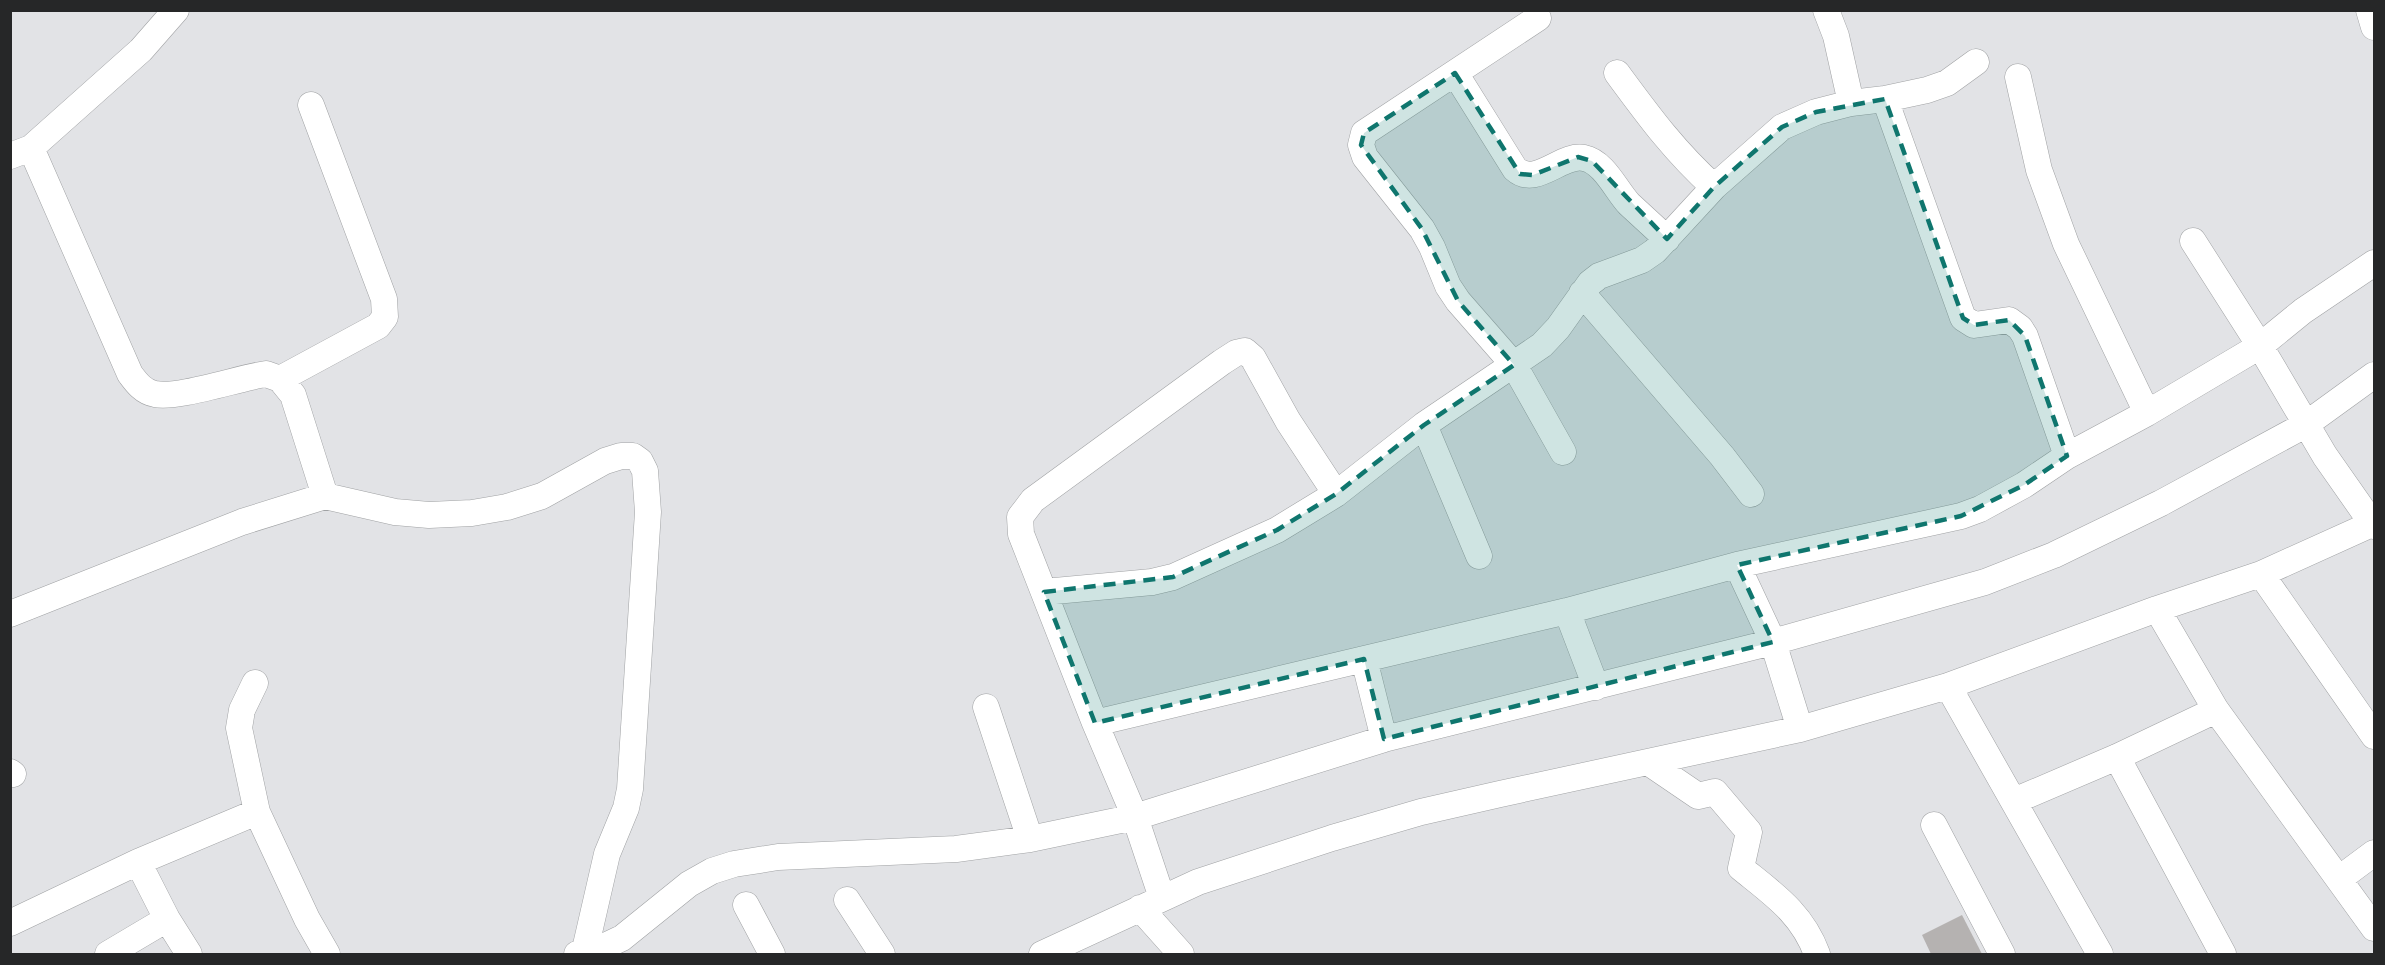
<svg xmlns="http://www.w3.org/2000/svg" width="2385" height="965" font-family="Figtree,sans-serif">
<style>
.building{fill:#b5b2b1}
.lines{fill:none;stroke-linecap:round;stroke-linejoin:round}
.minor-casing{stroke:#a0a2a4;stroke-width:27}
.minor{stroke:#fff;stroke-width:26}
.marked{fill:#0f766e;fill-opacity:0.2;stroke:#0f766e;stroke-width:4.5;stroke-dasharray:12 8;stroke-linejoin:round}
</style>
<rect width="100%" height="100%" fill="#e2e3e6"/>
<path class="building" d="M1962,915l20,39h-51l-9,-19z"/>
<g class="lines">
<defs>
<path id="minor" d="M1826,10l10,26 15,67
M2369,10l5,17
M1538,18l-174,115 -3,12 4,12 57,72 10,18 16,39 10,15 56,64 49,87
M1455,73l60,96c21,19 47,-16 69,-11 20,4 32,32 45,46 13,12 25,23 38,35
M1617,73c31,42 57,78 97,114
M2018,77l21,93 27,74 81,169
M1885,99l78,219 11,7 35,-5 11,8 5,8 42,120
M31,148l99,226c6,8 13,18 25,20 22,5 84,-16 111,-20l14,5 13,16 32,101
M10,156l21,-8 110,-98 35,-40
M2193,241l67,105 65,110 49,70
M1582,293l140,163 29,38
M280,379l98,-53 7,-9 -1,-18 -73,-194
M1424,425l55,131
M1737,565l36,77 27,87
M2261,574l113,162
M1044,592l108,-10 21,-5 104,-47 59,-36 88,-69 118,-80 16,-17 32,-45 9,-7 43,-16 13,-9 59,-64 68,-60 34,-15 35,-9 34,-4 42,-9 20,-7 29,-21
M2157,609l59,101 158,218
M1567,611l29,76
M10,614l232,-92 83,-26 70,16 34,3 43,-2 35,-6 35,-11 63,-35 16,-5h12l7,5 5,10 3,41 -18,277 -4,19 -19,46 -23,100
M1364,659l20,80
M255,683l-13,27 -3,18 18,84 50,107 20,35
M1948,686l152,268
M986,707l44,132
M1095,723l472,-112 170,-46 224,-49 19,-7 44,-24 43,-29 80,-43 113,-67 43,-35 71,-48
M2117,757l106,197
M1648,762l50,34 17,-4 34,40 -8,36c32,26 61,45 76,86
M10,772l3,2
M2014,801l103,-44 99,-47
M1934,825l68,129
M138,862l29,57 22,35
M2339,879l35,-26
M1162,898l-27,-81 -40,-94 -74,-189 -1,-17 13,-17 189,-138 14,-9 9,-2 8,7 35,63 48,73
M847,900l35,54
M746,905l26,49
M1140,908l41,46
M10,923l128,-61 119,-50
M108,954l59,-35
M577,954l24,-6 21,-10 67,-54 23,-13 22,-7 44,-7 178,-8 74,-10 105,-22 249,-78 389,-97 212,-60 69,-27 107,-52 144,-78 69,-50
M1042,954l156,-72 134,-44 89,-26 79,-18 300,-65 148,-43 209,-77 104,-35 113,-51"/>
</defs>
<use href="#minor" class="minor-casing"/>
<use href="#minor" class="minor"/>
</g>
<path class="marked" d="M1455,73l65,101 13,1 45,-18 14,4 75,78 47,-52 68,-60 34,-15 69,-13 78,219 11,7 35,-5 16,16 42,120 -43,29 -63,31 -224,49 36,77 -389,97 -20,-80 -269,64 -51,-131 129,-15 104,-47 59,-36 88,-69 90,-60 -56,-64 -36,-72 -61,-84 3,-12z"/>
<rect width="2385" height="965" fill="none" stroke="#262728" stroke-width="24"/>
</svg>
